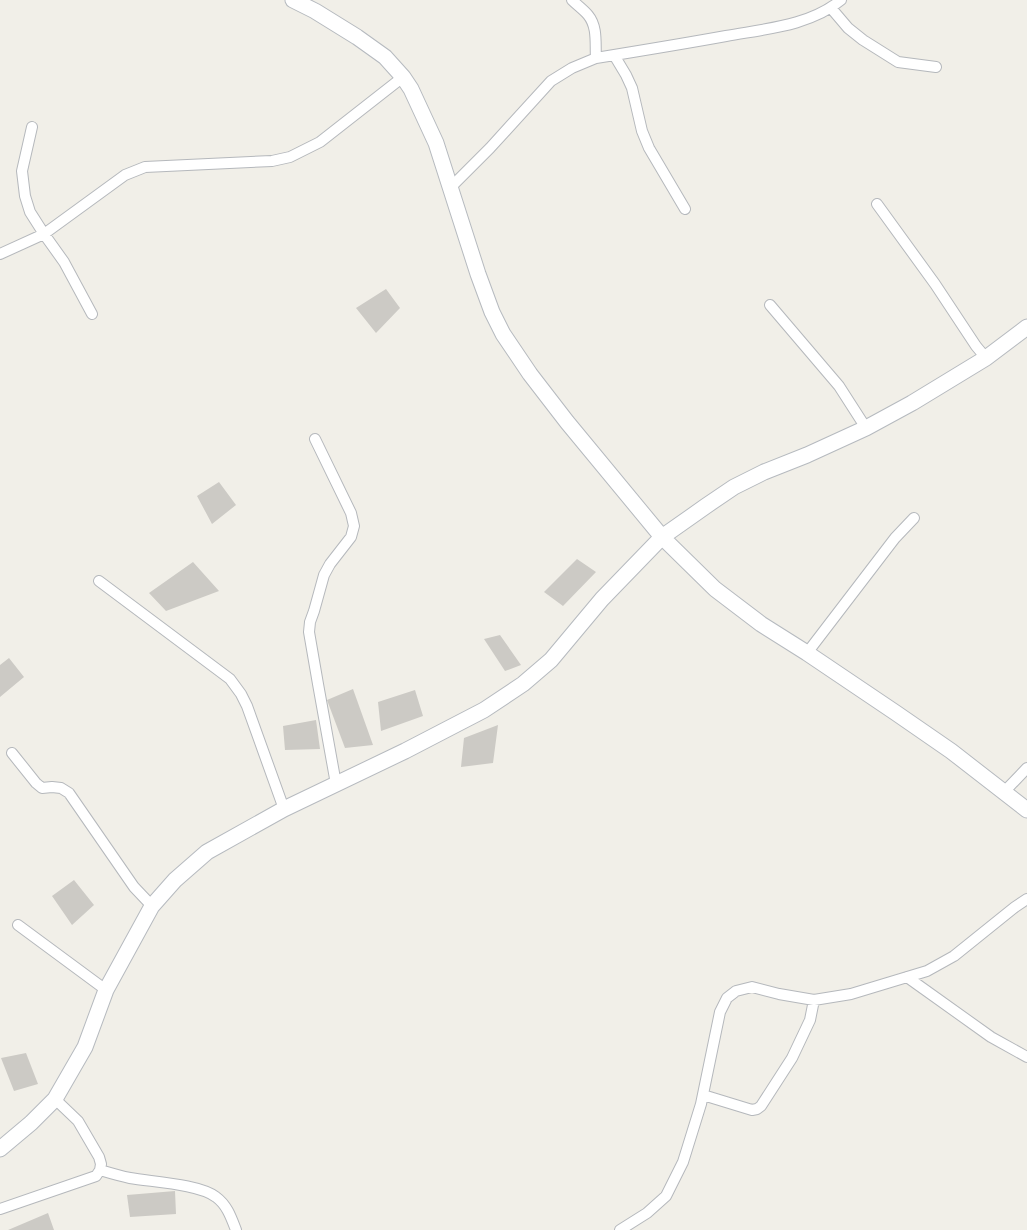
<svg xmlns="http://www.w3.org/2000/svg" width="1027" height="1230" font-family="Signika,sans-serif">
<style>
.building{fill:#cccac5}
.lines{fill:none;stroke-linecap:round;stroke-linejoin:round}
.street-casing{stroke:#b5b8bc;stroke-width:12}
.secondary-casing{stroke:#b6babf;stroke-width:17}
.street{stroke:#fff;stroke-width:10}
.secondary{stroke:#fff;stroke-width:15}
</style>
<rect width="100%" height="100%" fill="#f1efe8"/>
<path class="building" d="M386,289l14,19 -24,25 -20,-25z
M219,482l17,23 -24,19 -15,-28z
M577,559l19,13 -33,34 -19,-14z
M193,562l26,29 -53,20 -17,-18z
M500,635l21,30 -16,6 -21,-32z
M9,658l15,19 -24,20v-32z
M353,689l20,56 -28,3 -18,-48z
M415,690l8,26 -42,15 -3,-29z
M316,720l4,29 -35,1 -2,-24z
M498,725l-5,38 -32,4 3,-29z
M74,880l20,25 -22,20 -20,-29z
M26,1053l12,31 -24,7 -13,-33z
M175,1191l1,23 -46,3 -3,-22z
M48,1213l6,17h-46z"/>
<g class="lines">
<defs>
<path id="street" d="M572,0c5,5 12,10 16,15 10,12 7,29 8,43
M831,8l17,20 15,12 35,22 38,5
M614,55l12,20 6,13 10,43 7,17 36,61
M32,127l-10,44 3,25 5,16 14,22 20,28 28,52
M450,188l40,-40 61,-67 21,-13 24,-10c43,-7 86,-14 130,-22 38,-7 84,-10 115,-36
M877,204l58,80 41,62 10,12
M0,254l44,-20 81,-59 20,-8 127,-6 18,-4 30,-15 83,-65
M770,305l69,81 27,42
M315,439l36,74 3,13 -3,11 -21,27 -6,11 -10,36 -4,11 -1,10 9,52 18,100
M99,581l131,98 11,15 6,12 37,103
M807,653l88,-115 19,-20
M12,753l24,30 6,5 10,-1 9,1 8,5 65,94 18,19
M1004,792l23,-24
M18,925l88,65
M907,977l84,60 36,20
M703,1095l49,15 5,-1 4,-3 31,-48 18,-38 4,-20
M100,1170c10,3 20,6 30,8 22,4 69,6 86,19 11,8 15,20 20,33
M0,1209l96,-33 4,-6 1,-6 -2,-7 -21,-36 -23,-22
M620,1230l27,-17 19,-17 17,-34 18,-58 19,-92 7,-14 9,-7 16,-4 27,7 35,6 37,-6 76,-23 27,-15 61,-49 12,-8"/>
<path id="secondary" d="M293,0l22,11 42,26 28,20 18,20 8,12 25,54 42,131 14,38 11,22 27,40 37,48 95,115 53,52 46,35 46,29 89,60 55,38 76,59
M0,1149l31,-26 24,-24 30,-52 21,-57 46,-84 23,-26 32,-28 77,-43 121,-58 79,-41 39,-26 28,-24 51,-61 60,-62 44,-31 28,-19 30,-15 43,-17 59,-27 46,-25 74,-45 41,-31"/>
</defs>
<use href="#street" class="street-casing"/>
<use href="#secondary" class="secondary-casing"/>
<use href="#street" class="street"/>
<use href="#secondary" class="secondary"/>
</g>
</svg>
